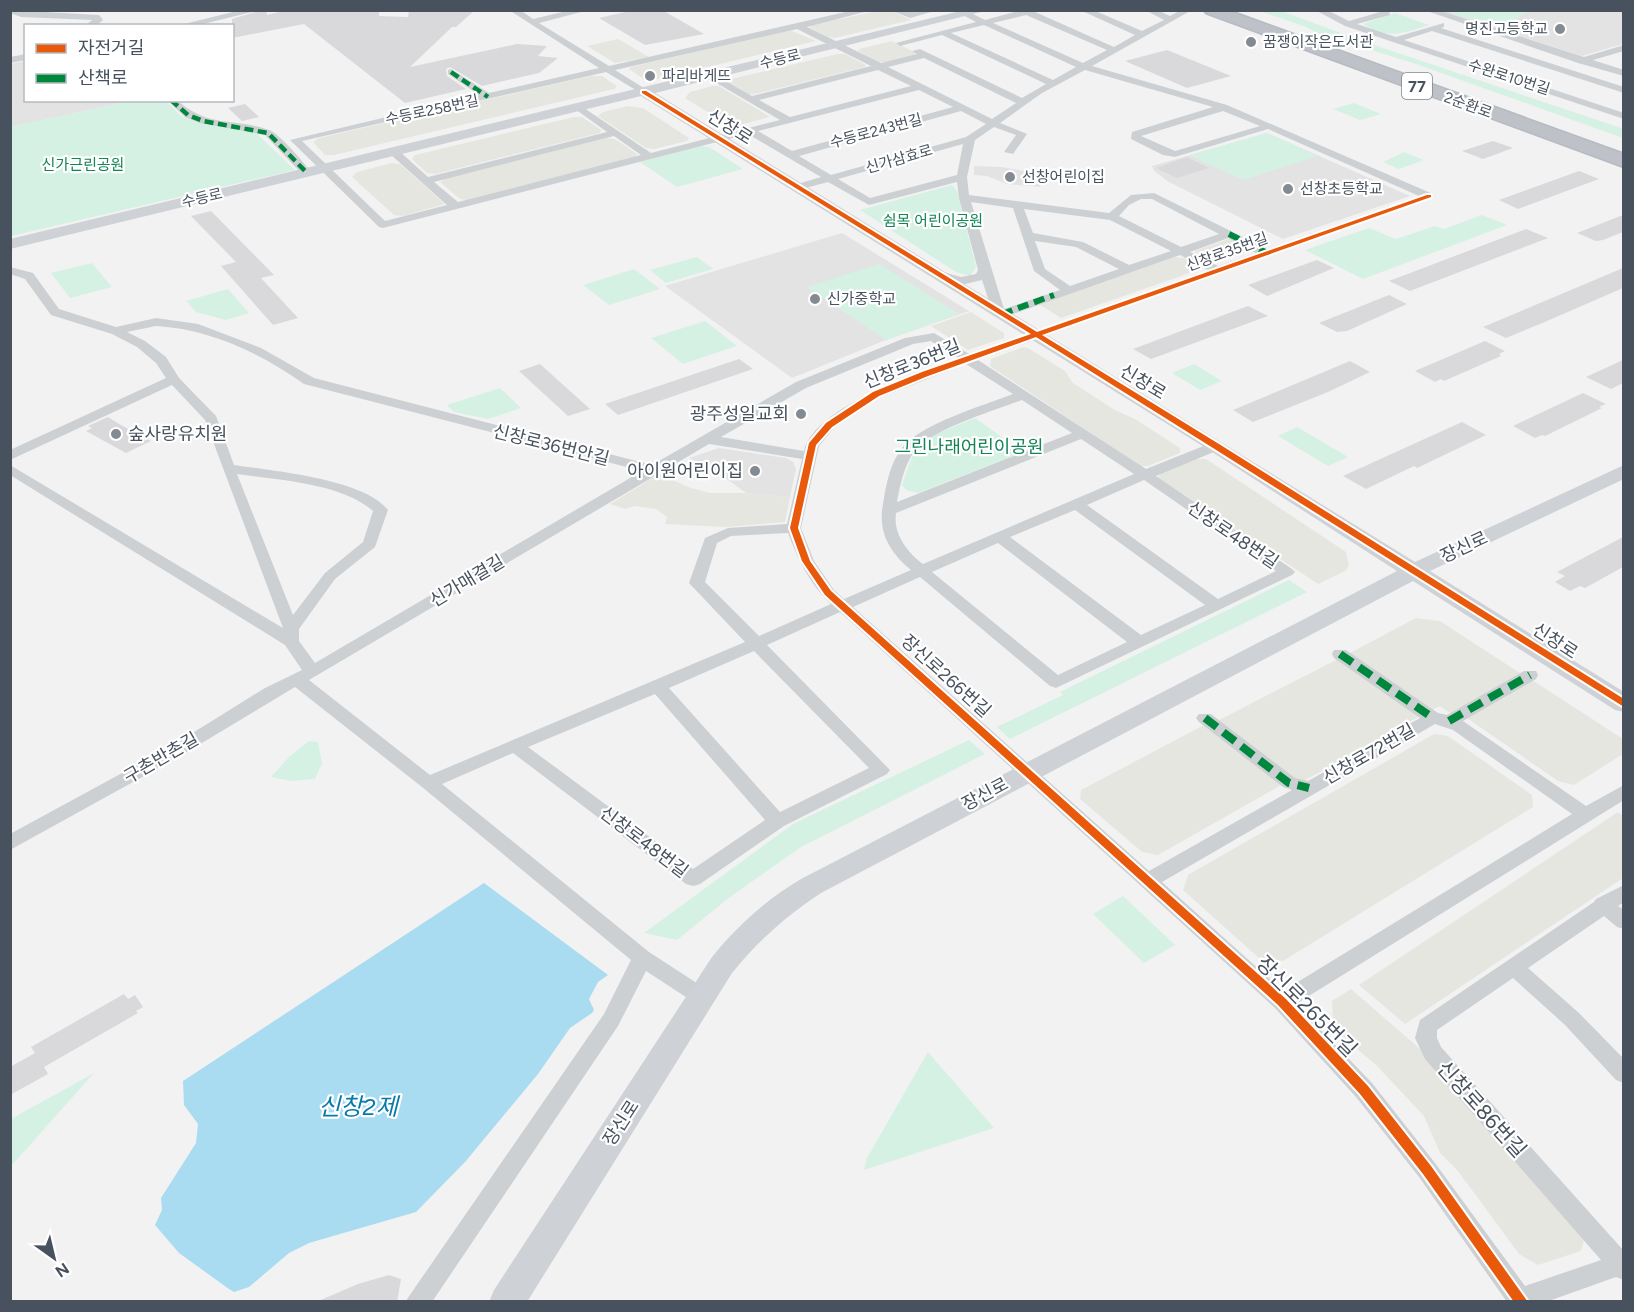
<svg xmlns="http://www.w3.org/2000/svg" width="1634" height="1312" font-family="Figtree,'Noto Sans KR',sans-serif">
<style>
.commercial{fill:#e6e6e0}
.education{fill:#e4e3e4}
.green{fill:#d5f1e3}
.water{fill:#a9dbf1}
.building{fill:#d9d9db}
.lines{fill:none;stroke-linecap:round;stroke-linejoin:round}
.highway-casing{stroke:#b6bac2;stroke-width:3}
.street{fill:#cdd0d3;fill-rule:evenodd}
.secondary{fill:#ced1d5;fill-rule:evenodd}
.highway{fill:#bec2c8;fill-rule:evenodd}
.quiet-far2{stroke:#00873e;stroke-width:4.5;stroke-dasharray:9 4.5;stroke-linecap:butt}
.quiet-far1{stroke:#00873e;stroke-width:6;stroke-dasharray:11 6;stroke-linecap:butt}
.quiet{stroke:#00873e;stroke-width:8;stroke-dasharray:15 8;stroke-linecap:butt}
.cycleway-casing{stroke:#fff;stroke-width:4}
.cycleway{fill:#e8590c;fill-rule:evenodd}
.poi-dot{fill:#848a92;stroke:#fff;stroke-width:2}
.labels{text-anchor:middle;dominant-baseline:central;stroke-width:4.5;stroke-linejoin:round;paint-order:stroke}
.far-poi-label{font-size:15px;fill:#48525f;stroke:#fff;text-anchor:start}
.far-street-label{font-size:15px;fill:#48525f;stroke:#fff}
.far-park-label{font-size:15px;fill:#148557;stroke:#fff}
.shield{fill:#fff;stroke:#7f868f;stroke-width:1.5}
.shield-label{font-size:16px;font-weight:bold;fill:#48525f}
.street-label{font-size:18px;fill:#48525f;stroke:#fff}
.poi-label{font-size:18px;fill:#48525f;stroke:#fff;text-anchor:end}
.park-label{font-size:18px;fill:#148557;stroke:#fff}
.near-street-label{font-size:21px;fill:#48525f;stroke:#fff}
.near-water-label{font-size:24px;font-style:italic;fill:#087aaa;stroke:#fff}
</style>
<rect width="100%" height="100%" fill="#f2f2f2"/>
<path class="commercial" d="M877,11h15l19,9 -76,18 -7,-1 -18,-9 1,-3z
M790,30l26,11 -159,38h-13l-15,-10 2,-2z
M618,39l31,18 -34,6 -28,-17z
M892,41l24,12 -2,2 -28,7h-8l-20,-11 1,-2z
M838,54h7l21,11 -1,2 -110,27h-6l-20,-12 2,-3z
M590,76h12l15,10 -3,3 -280,66h-9l-12,-13 6,-4z
M713,86h6l51,31 -38,10 -47,-29 5,-6z
M628,106l15,2 46,30 -2,3 -33,8 -8,-1 -48,-32 5,-4z
M574,117h8l19,13 -1,3 -165,41 -8,-1 -15,-14 3,-4z
M606,138l9,1 22,15 -2,3 -169,43 -6,-1 -20,-17 5,-3z
M392,163l8,1 45,40 -42,12 -9,-1 -42,-38 5,-5z
M1228,239l10,1 17,9 -38,13 -7,-1 -14,-7 -1,-3z
M1175,257l13,2 11,6 -1,5 -137,48 -22,-14z
M971,312l33,21v5l-36,12 -37,-24z
M1023,347l5,1 37,23 8,12 42,27 20,9 45,29v5l-32,13h-8l-150,-100 1,-7z
M1191,459h15l140,93 3,14 -4,5 -27,13 -160,-106 4,-8z
M659,474l32,14 19,5h36l44,4 -5,25 -58,5 -62,-3 2,-7 -11,-8 -21,-3 -10,3 -15,-5z
M1416,618l24,3 83,54 -70,40 -13,-9 -10,5 -82,-57z
M1338,659l82,57 -120,67 -81,-63z
M1529,678l94,61v15l-49,31 -16,-4 -94,-65z
M1206,724l77,60 -125,71 -16,-3 -62,-53 1,-9z
M1434,734l14,2 84,59 1,12 -250,154 -24,-3 -76,-68 5,-15z
M1618,812l5,4v62l-218,146 -46,-39z
M1351,989l68,59 83,92 82,100 -3,11 -43,14 -19,-11 -61,-83 -18,-18 -16,-37 -47,-50 -44,-38 -1,-27z"/>
<path class="education" d="M1440,11h183v33l-41,12z
M25,61l1,39 105,1 -120,26 -1,-63z
M1267,133l143,63 -127,43 -114,-57 -15,-11 -2,-5z
M974,166l27,1 30,5 -3,4 16,2 -4,9 -33,-3 -20,-8 -13,-1z
M842,233l127,78 -83,29 -94,38 -127,-92z
M719,448l67,10 7,4 3,7 -6,28 -44,-4 -26,-19 -31,-16z"/>
<path class="green" d="M1260,11h21l87,32 253,85 2,1v9l-207,-74 -99,-31 -11,-6z
M1445,11h82l-25,18z
M1395,13l34,12c-25,8 -41,15 -66,-1z
M131,101h35l15,15 17,7 58,10 39,37 -284,66 -1,-109z
M1354,103l27,11 -21,6 -27,-11z
M1267,133l51,23 -75,24 -54,-25z
M700,146l9,1 34,22 -66,18 -37,-25z
M1404,152l20,8 -25,9 -16,-7z
M952,185l5,6 19,76 -6,9 -14,-4 -96,-62z
M1482,215l25,10 -144,54 -58,-29 64,-22 27,11 39,-13 9,3z
M697,257l16,12 -47,14 -16,-13z
M92,263l20,24 -42,11 -19,-25z
M879,264l80,50 -73,26 -79,-53z
M634,269l26,20 -51,16 -26,-20z
M228,289l21,24 -23,7 -30,-8 -10,-11z
M705,321l32,25 -54,18 -32,-26z
M1194,364l28,17 -22,9 -28,-17z
M500,388l21,20 -33,11 -34,-7 -7,-7z
M975,418l48,34 -105,41 -12,-3 -4,-5 12,-34 22,-17z
M1297,427l51,30 -20,9 -50,-30z
M1289,580l18,12 -297,147 -13,-12 66,-32 -3,-3z
M969,740l16,14 -184,93 -71,50 -53,43 -33,-7 149,-109z
M309,741l9,1 4,21 -7,16 -24,2 -20,-4 18,-20z
M1123,896l52,49 -31,18 -51,-49z
M928,1052l66,76 -130,42 3,-12z
M94,1073l-81,91h-2v-45z"/>
<path class="water" d="M484,883l124,92 -10,7 -9,17 5,11 -2,3 -22,15 -32,46 -73,88 -49,50 -107,31 -20,10 -40,34 -15,5 -5,-3 -50,-36 -24,-28 7,-15 -1,-12 35,-55 2,-19 -14,-19 -1,-24z"/>
<path class="building" d="M262,10h4l1,5 20,-5h92v6l29,1 1,-7h66l-19,17h-4l-42,40 107,-23 30,2 -9,10 20,2 -19,15 -57,13 -32,-19 -4,2 1,7 19,13 -61,14 -101,-79 -72,14v-19z
M634,10h28l42,24 -59,11 -46,-27z
M1167,50l64,26 -44,12 -62,-27z
M245,104l14,13 -17,4 -14,-13z
M1493,141l20,7 -30,11 -21,-8z
M1187,157l22,11 -32,10 -21,-10z
M1579,171l20,8 -81,30 -19,-9z
M211,211l63,64 -13,3 37,40 -25,7 -52,-59 15,-4 -45,-46z
M1623,215v17l-20,8 -7,1 -19,-8z
M1526,229l22,9 -138,53 -21,-10z
M1317,260l17,8 -67,28 -19,-11z
M1623,268v20l-76,33 -41,17 -23,-11z
M1389,295l18,9 -60,27 -10,1 -18,-9z
M1248,306l20,10 -117,43 -18,-10z
M1485,341l20,10 -6,3 2,2 -57,25 -3,-2 -6,3 -20,-11z
M739,359l14,10 -135,46 -13,-11z
M1623,360v23l-12,6 -25,-12z
M1350,361l20,11 -42,20 -75,30 -20,-12z
M540,364l50,45 -22,7 -49,-45z
M1583,393l23,11 -7,3 3,1 -57,28 -3,-1 -7,3 -22,-12z
M108,417l11,7 32,17 -25,12 -40,-22 6,-3 -4,-2z
M1462,422l24,13 -69,33 -3,-2 -48,23 -23,-13z
M1623,537v30l-38,21 -5,-2 -10,5 -15,-9 10,-6 -8,-4z
M124,994l4,5 7,-4 8,12 -7,4 2,2 -94,54 4,7 -38,21v-28l25,-14 -4,-6z
M389,1275l12,4 -4,23h-81l42,-18z"/>
<g class="lines">
<defs>
<path id="highway" d="M1204,10h23l397,144v13l-418,-154z"/>
</defs>
<use href="#highway" class="highway-casing"/>
<path class="street" d="M10,10l89,5 4,5 -7,6h-11l7,-6 -71,-3 -11,-4z
M241,10h19l-65,16h-19z
M509,10h11l13,9 38,-9h18l-50,13 70,43 245,-56h18l-65,17 74,36 36,-9 -5,-3 8,-2 102,49 24,-14 -104,-49 -42,11 -4,-3 80,-21 -23,-12h12l20,10 37,-10h17l-4,2 79,35 21,-12 -55,-25h13l49,21 22,-11 -19,-10h12l13,6 11,-6h11l-100,56 135,39 206,89v4l-455,162 168,109 65,-26h10l2,3 -2,3 -65,27 136,93 3,3 -3,3 -236,113 -6,-2 -130,-109 -67,30 296,264 143,-81 -9,-3 -84,-65 -3,-4 3,-4h12l84,64 13,3 112,-63 -86,-60 -2,-4 2,-4h12l92,63 9,2 77,-44h12l2,4 -2,4 -73,42 123,85 38,-21v15l-328,204 76,79 63,80 90,123 76,-26 -176,-201 -10,-21 5,-18 174,-118 2,-3 28,-14v17l-6,4 6,4v19l-7,-2 -13,-11 -76,52 51,45 45,46v24l-8,-3 -51,-55 -52,-47 -76,52v8l4,9 183,204v29l-8,-3 -70,25h-39l-88,-125 -63,-80 -81,-89 -435,-396 -73,33 123,125 -3,4 -103,52 -84,58 -7,2 -7,-2 -173,-131 -71,31 207,168 60,39 3,6 -3,6 -7,2 -7,-2 -49,-32 -28,55 -186,276h-27l199,-288 27,-54 -209,-173 -127,-100 -113,68 -172,95v-16l160,-87 95,-59 37,-18 -17,-25 -275,-170v-10l273,163 -78,-208 -33,-35 -162,75v-10l156,-72 -10,-15 -19,-16 -25,-13 -61,-19 -26,-36 -15,-5v-7l23,6 26,36 57,18 40,-9 42,6 63,24 53,30 338,87 144,-83 109,-44 29,-5 35,21 239,-84 -28,-15 -178,63 -9,-5 -11,-33 -21,5 -26,-7 -2,-3 6,-4 22,6 15,-3 2,-4 -19,-72 -2,-16 -88,23 -41,-23 -30,8 -4,-1v-4l27,-8 -73,-43 -365,94 -4,-1 -89,-87 189,-45 -31,-21v-4l3,-1 38,24 110,-25zM1026,15l81,35 -24,13 -90,-40zM984,25l92,42 -23,13 -102,-47zM797,29l74,37 -119,30 -38,-22h-6v4l72,42 -129,33 -73,-49 -5,3 2,2 32,23 -179,45 -30,-27h-8v4l57,51 -62,16 -83,-80 304,-69 38,23 3,-1v-4l-32,-20zM924,58l92,45 -24,16 -104,-52zM878,70l33,16 -121,31 -31,-17zM1085,70l128,37 -81,25 -1,7 32,16 12,2 93,-28 151,67 -152,53 -113,-56 -23,2 -22,18 -140,-18 -2,-18 8,-37 19,-13 22,8 -12,17 9,2 14,-20 -27,-11 42,-30zM919,90l34,17 -161,44 -34,-20zM961,111l25,13 -20,13 -135,38 -32,-19zM1223,111l37,15 -85,25 -34,-15zM614,136l27,19 -183,47 -24,-20zM963,144l-6,31 -87,23 -32,-19zM1141,199h11l67,35 -38,13 -62,-31 10,-11zM971,202l42,6 21,63 26,19 -56,19zM1024,209l86,11 61,31 -42,14 -46,-23 -50,-9zM1228,238l28,15 -38,13 -28,-14zM1035,241l41,6 43,22 -49,17 -25,-17zM156,326c54,3 104,27 148,58l338,87 -327,192 -16,-22v-12l36,-50 40,-32 13,-37c-24,-31 -115,-39 -154,-45l-18,-49 -37,-38 -13,-21 -21,-16 -18,-9zM931,341l27,17c-39,14 -144,49 -154,93l-83,-14 85,-49 107,-44zM966,364l47,30c-28,11 -93,30 -111,54 -12,15 -16,37 -19,56 -5,27 5,47 28,66l-67,29 -10,-9 -20,-29 -13,-33 18,-82 15,-18 47,-31zM1022,400l50,33 -175,69c3,-17 7,-35 16,-49 15,-23 83,-43 109,-53zM1081,439l53,35 -211,90c-16,-12 -30,-30 -27,-51zM709,444l93,15 -15,65 -59,4 -23,10 -16,45 56,59 -315,133 -121,-95zM237,474c42,6 104,9 136,37l-10,31 -38,31 -32,42zM1144,480l132,91 -58,28 -131,-94zM1075,510l130,95 -64,30 -131,-98zM788,533c10,26 22,52 43,71l-72,32 -54,-54 12,-39 14,-7zM998,543l129,99 -69,33 -126,-103zM754,651l115,117 -89,44 -111,-124zM655,694l110,126 -72,49 -165,-122zM1435,724l18,6 119,84 -289,177 -121,-109z
M890,10l20,2 28,-2 -28,8z
M1315,10h12l22,11 31,-9 -2,-2h11l1,5 -33,9 39,13 48,-14v4l-3,1 183,59v6l-192,-62 -28,9 220,73v6l-279,-93z
M1424,10h14l146,47 40,-12v6l-31,9 31,10v6l-46,-13z
M26,54v6l-16,3v-6z
M167,100h10c33,29 56,17 92,30 11,4 35,33 43,43l-5,3 -4,-1 -38,-40 -66,-12 -14,-6z"/>
<path class="secondary" d="M965,10h24l-334,83 760,469 209,-97v14l-194,92 194,121v20l-9,-2 -202,-129 -592,312c-35,23 -63,48 -89,80l-205,329h-38l5,-12 218,-333c26,-32 54,-57 89,-78l596,-308 -188,-121 -568,-354 -631,153v-10z"/>
<use href="#highway" class="highway"/>
<path class="quiet-far2" d="M451,72l37,25
M171,100l17,15 15,6 65,12 39,40"/>
<path class="quiet-far1" d="M1229,234l38,19
M1002,314l52,-19"/>
<path class="quiet" d="M1340,654l93,64
M1205,718l84,65 20,5
M1449,721l81,-46"/>
<defs>
<path id="cycleway" d="M642,91h4l391,241 390,-137h4v2l-389,138 177,109 405,255v8l-411,-259 -177,-111 -108,39 -49,20 -47,31 -16,18 -18,83 12,33 21,30 455,408 82,87 63,80 97,136h-14l-91,-128 -63,-80 -82,-89 -453,-410 -23,-34 -12,-33 19,-85 17,-20 47,-31 49,-20 109,-38 -389,-241z"/>
</defs>
<use href="#cycleway" class="cycleway-casing"/>
<use href="#cycleway" class="cycleway"/>
</g>
<g class="poi-dot">
<circle cx="1560" cy="29" r="6"/>
<circle cx="1251" cy="42" r="6"/>
<circle cx="650" cy="76" r="6"/>
<circle cx="1010" cy="177" r="6"/>
<circle cx="1288" cy="189" r="6"/>
<circle cx="815" cy="299" r="6"/>
<circle cx="801" cy="414" r="6"/>
<circle cx="116" cy="434" r="6"/>
<circle cx="755" cy="471" r="6"/>
</g>
<g class="labels">
<g class="far-poi-label">
<text x="1548" y="29" text-anchor="end">명진고등학교</text>
<text x="1263" y="42">꿈쟁이작은도서관</text>
<text x="662" y="76">파리바게뜨</text>
<text x="1022" y="177">선창어린이집</text>
<text x="1300" y="189">선창초등학교</text>
<text x="827" y="299">신가중학교</text>
</g>
<g class="far-street-label">
<text transform="translate(780 59) rotate(-14)">수등로</text>
<text transform="translate(1509 77) rotate(18)">수완로10번길</text>
<text transform="translate(1468 105) rotate(20)">2순환로</text>
<text transform="translate(432 110) rotate(-12)">수등로258번길</text>
<text transform="translate(876 131) rotate(-15)">수등로243번길</text>
<text transform="translate(899 159) rotate(-16)">신가삼효로</text>
<text transform="translate(202 198) rotate(-13)">수등로</text>
<text transform="translate(1227 252) rotate(-20)">신창로35번길</text>
</g>
<g class="far-park-label">
<text x="83" y="165">신가근린공원</text>
<text x="933" y="221">쉼목 어린이공원</text>
</g>
<rect class="shield" x="1402" y="73" width="30" height="26" rx="4.5"/>
<g class="shield-label">
<text x="1417" y="86">77</text>
</g>
<g class="street-label">
<text transform="translate(730 127) rotate(32)">신창로</text>
<text transform="translate(912 364) rotate(-22)">신창로36번길</text>
<text transform="translate(1143 382) rotate(31)">신창로</text>
<text transform="translate(551 445) rotate(14)">신창로36번안길</text>
<text transform="translate(1233 535) rotate(34)">신창로48번길</text>
<text transform="translate(1464 547) rotate(-25)">장신로</text>
<text transform="translate(467 581) rotate(-31)">신가매결길</text>
<text transform="translate(1555 641) rotate(33)">신창로</text>
<text transform="translate(946 676) rotate(42)">장신로266번길</text>
<text transform="translate(1369 754) rotate(-30)">신창로72번길</text>
<text transform="translate(161 758) rotate(-30)">구촌반촌길</text>
<text transform="translate(985 794) rotate(-28)">장신로</text>
<text transform="translate(644 842) rotate(37)">신창로48번길</text>
<text transform="translate(621 1123) rotate(-57)">장신로</text>
</g>
<g class="poi-label">
<text x="789" y="414">광주성일교회</text>
<text x="128" y="434" text-anchor="start">숲사랑유치원</text>
<text x="743" y="471">아이원어린이집</text>
</g>
<g class="park-label">
<text x="969" y="447">그린나래어린이공원</text>
</g>
<g class="near-street-label">
<text transform="translate(1307 1006) rotate(45)">장신로265번길</text>
<text transform="translate(1482 1109) rotate(48)">신창로86번길</text>
</g>
<g class="near-water-label">
<text x="358" y="1106">신창2제</text>
</g>
</g>
<rect width="1634" height="1312" fill="none" stroke="#48525f" stroke-width="24"/>
<rect x="24" y="24" width="210" height="78" fill="#ffffff" stroke="#b6babf" stroke-width="1.5"/>
<rect x="36" y="44" width="30" height="9" fill="#e8590c" stroke="#b6babf" stroke-width="1.5"/>
<text x="78" y="54" font-size="18" fill="#48525f">자전거길</text>
<rect x="36" y="74" width="30" height="9" fill="#00873e" stroke="#b6babf" stroke-width="1.5"/>
<text x="78" y="84" font-size="18" fill="#48525f">산책로</text>
<g transform="translate(54 1258) rotate(146)" stroke="#ffffff" stroke-width="4.5" paint-order="stroke">
<path d="M0-4.5L10 22L0 15L-10 22Z" fill="#48525f"/>
<text y="-9" font-size="16" font-weight="bold" text-anchor="middle" fill="#48525f">N</text>
</g>
</svg>
